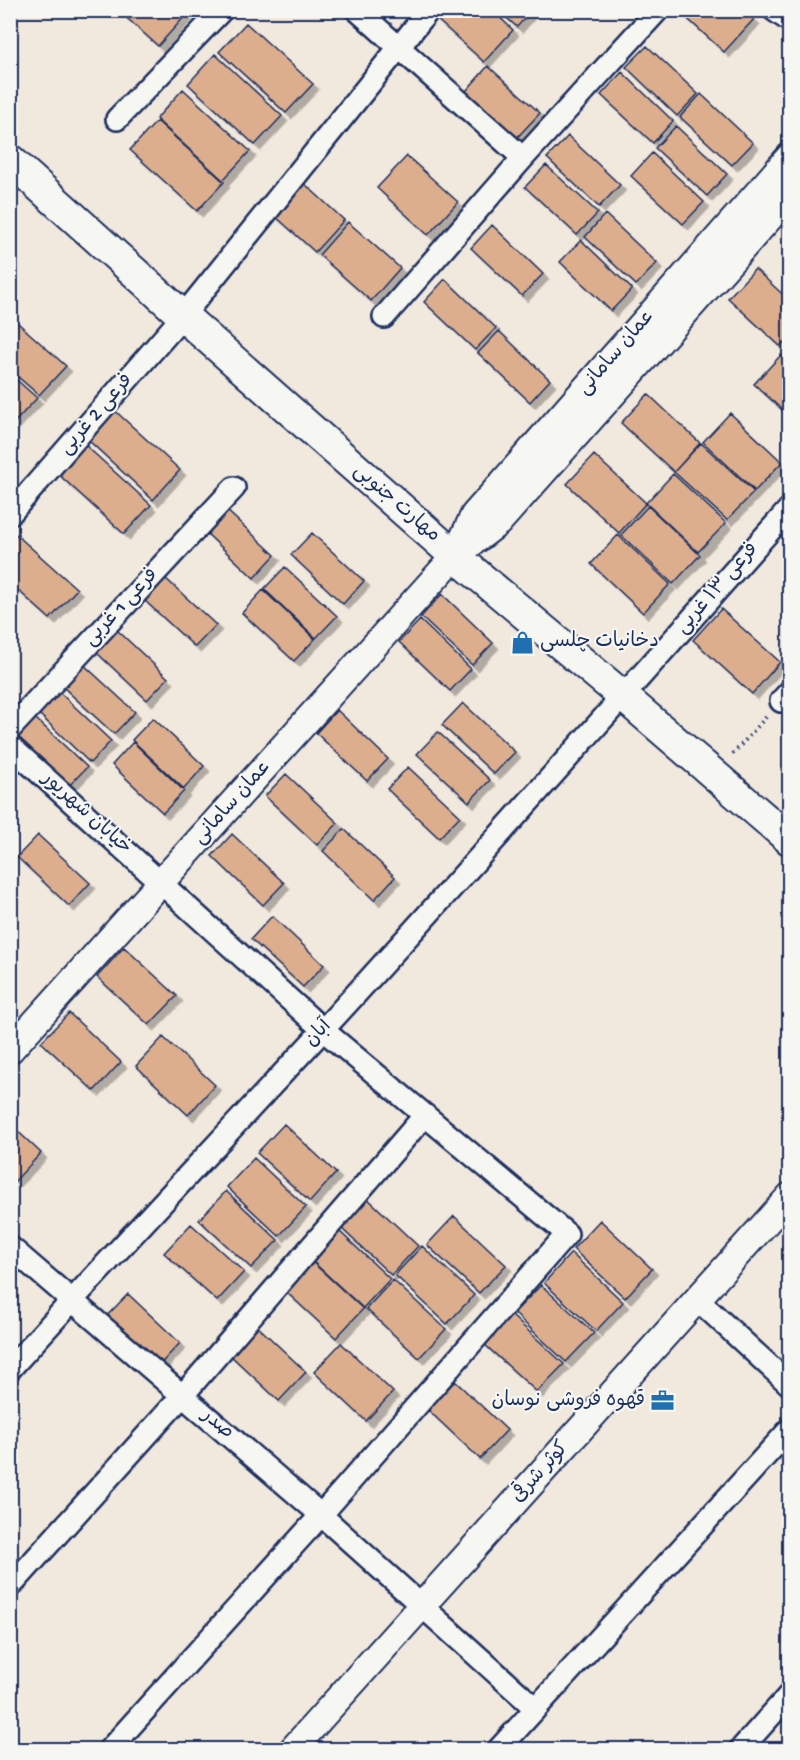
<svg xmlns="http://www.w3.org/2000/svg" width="800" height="1760" font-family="'Gochi Hand','Playpen Sans Arabic',sans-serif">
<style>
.building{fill:#ddae8e;stroke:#1b2f5e;stroke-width:1.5;filter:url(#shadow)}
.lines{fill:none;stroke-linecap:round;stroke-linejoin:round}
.minor-casing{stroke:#1b2f5e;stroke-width:26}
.tertiary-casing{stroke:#1b2f5e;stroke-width:30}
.secondary-casing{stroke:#1b2f5e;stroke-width:34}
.path{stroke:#1b2f5e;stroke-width:4;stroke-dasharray:1.5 4.5;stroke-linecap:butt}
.minor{stroke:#f6f6f2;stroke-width:21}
.tertiary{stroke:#f6f6f2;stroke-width:26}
.secondary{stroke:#f6f6f2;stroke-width:30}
.labels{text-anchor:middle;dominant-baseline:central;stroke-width:4.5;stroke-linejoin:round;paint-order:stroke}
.street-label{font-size:20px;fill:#1b2f5e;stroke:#f6f6f2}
.poi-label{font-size:20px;fill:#1b2f5e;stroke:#f6f6f2;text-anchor:start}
</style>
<defs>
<filter id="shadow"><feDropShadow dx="5.5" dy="5.5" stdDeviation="0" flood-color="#0004"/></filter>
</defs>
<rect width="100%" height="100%" fill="#f1e8de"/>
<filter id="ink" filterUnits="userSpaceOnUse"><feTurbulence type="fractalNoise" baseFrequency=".0167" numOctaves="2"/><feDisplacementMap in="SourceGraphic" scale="12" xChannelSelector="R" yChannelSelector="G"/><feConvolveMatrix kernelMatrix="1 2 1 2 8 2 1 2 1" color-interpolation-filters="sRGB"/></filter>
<g filter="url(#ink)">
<path class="building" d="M118,10h66l3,4 -29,32z
M438,10h54l21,20 -29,32 -51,-46z
M498,10h34l-15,17z
M678,10h66l10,9 -30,33z
M246,23l67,61 -27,29 -67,-61z
M647,46l51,48 -21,22 -51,-49z
M215,54l67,62 -27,29 -67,-61z
M488,66l52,47 -30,32 -51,-46z
M622,72l51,49 -20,22 -52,-48z
M183,89l67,62 -27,29 -67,-61z
M701,94l52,49 -21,22 -52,-48z
M157,121l67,61 -27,29 -67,-61z
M676,126l51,48 -20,22 -52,-48z
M568,136l52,49 -21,22 -52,-49z
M652,153l52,49 -21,22 -52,-48z
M407,156l51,46 -30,33 -51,-47z
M546,165l52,48 -21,22 -52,-48z
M293,173l51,47 -29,32 -51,-46z
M605,214l52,49 -21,22 -51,-48z
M348,222l52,46 -29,33 -52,-46z
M492,225l51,49 -21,22 -51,-48z
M581,240l51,49 -21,22 -51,-49z
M755,269l35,32v36l-10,9 -52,-48z
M445,279l51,49 -21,22 -51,-48z
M10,316l56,50 -27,29 -29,-25z
M499,331l51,49 -20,22 -52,-49z
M781,355l9,7v55l-36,-33z
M10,374l27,24 -27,29z
M648,394l52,49 -26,29 -53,-49z
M113,409l67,61 -27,30 -67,-62z
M730,413l52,49 -27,29 -52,-49z
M701,443l53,49 -27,28 -53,-48z
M84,444l67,61 -27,29 -67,-61z
M594,455l52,48 -27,30 -52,-49z
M673,474l53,49 -28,29 -52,-49z
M648,506l52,49 -27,29 -52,-49z
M223,507l52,48 -21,23 -52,-49z
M10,529l67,60 -27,30 -40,-36z
M312,533l52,48 -21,23 -52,-49z
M618,535l52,49 -27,29 -52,-49z
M285,567l52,49 -21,22 -52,-49z
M164,577l52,48 -21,22 -52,-48z
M263,590l52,49 -21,22 -52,-48z
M442,594l51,49 -21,22 -51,-48z
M721,609l59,53 -28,32 -59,-54z
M420,620l51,49 -21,22 -51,-49z
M116,629l52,49 -21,22 -51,-48z
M83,664l52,48 -21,22 -52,-48z
M59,692l52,49 -21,22 -51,-49z
M463,703l52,49 -21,22 -52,-49z
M337,710l51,49 -21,22 -51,-48z
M35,718l52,49 -21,22 -56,-56z
M153,718l51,48 -20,23 -52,-49z
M438,732l52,48 -21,22 -52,-48z
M133,742l51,49 -21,22 -51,-48z
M408,767l52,49 -21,22 -52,-49z
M286,774l52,49 -21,22 -52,-49z
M344,829l51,48 -21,23 -51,-49z
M232,834l52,49 -21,22 -51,-49z
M38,835l52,48 -21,23 -52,-49z
M272,916l52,49 -21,22 -52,-48z
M124,947l53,49 -28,29 -52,-48z
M69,1013l52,49 -27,29 -53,-49z
M163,1037l52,48 -27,30 -52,-49z
M10,1124l31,29 -27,29 -4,-4z
M284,1124l52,49 -26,29 -53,-49z
M254,1158l52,49 -27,29 -52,-49z
M226,1191l52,49 -27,28 -52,-48z
M366,1197l52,49 -27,29 -52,-49z
M454,1216l52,49 -27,28 -52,-48z
M600,1220l52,49 -27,29 -52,-49z
M191,1224l53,48 -27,29 -53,-48z
M338,1230l52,49 -27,29 -53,-49z
M422,1246l52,49 -27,29 -52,-49z
M571,1253l52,49 -27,29 -52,-48z
M310,1260l53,49 -27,29 -53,-49z
M393,1280l53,49 -27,29 -53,-49z
M541,1285l53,48 -28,29 -52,-49z
M128,1294l52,49 -27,29 -53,-49z
M511,1315l53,49 -27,28 -53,-48z
M254,1323l52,49 -27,29 -52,-49z
M341,1343l52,49 -27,29 -52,-49z
M455,1381l52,49 -27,29 -52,-49z"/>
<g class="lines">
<defs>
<path id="minor" d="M357,10l166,148
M774,10l16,11
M117,119l105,-109
M384,317l139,-159 135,-148
M10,514l173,-198 246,-306
M781,701l9,-10
M10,729l224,-241
M10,746l313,284 244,204 -246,281 -212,235
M10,1247l311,268 214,193
M697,1299l93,86
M10,1369c103,-115 209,-226 313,-339 157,-172 312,-347 467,-522
M10,1587l173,-192 242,-280
M498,1750l292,-321
M740,1750l50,-56"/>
<path id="tertiary" d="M456,553l18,-38 316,-359
M10,1050l445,-494 43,-33 292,-328
M292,1750l498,-554"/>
<path id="secondary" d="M10,160l173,156 272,240 169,141 166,143"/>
</defs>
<use href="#minor" class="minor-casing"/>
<use href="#tertiary" class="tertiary-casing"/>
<use href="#secondary" class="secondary-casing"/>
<path class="path" d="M733,754l33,-37"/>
<use href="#minor" class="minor"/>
<use href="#tertiary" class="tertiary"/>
<use href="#secondary" class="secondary"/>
</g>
</g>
<defs>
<symbol id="shop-bare" viewBox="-9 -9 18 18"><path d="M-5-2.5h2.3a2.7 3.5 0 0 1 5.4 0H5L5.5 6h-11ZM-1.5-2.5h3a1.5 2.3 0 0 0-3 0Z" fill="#1f6fb2" stroke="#f6f6f2" stroke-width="2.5" paint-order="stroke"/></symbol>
<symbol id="office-bare" viewBox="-9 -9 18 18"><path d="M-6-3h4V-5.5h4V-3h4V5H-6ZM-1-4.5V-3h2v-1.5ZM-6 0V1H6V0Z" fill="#1f6fb2" stroke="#f6f6f2" stroke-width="2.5" paint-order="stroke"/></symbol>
</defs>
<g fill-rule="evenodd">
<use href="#shop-bare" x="506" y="626" width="33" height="33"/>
<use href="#office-bare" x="646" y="1384" width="33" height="33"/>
</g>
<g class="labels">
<g class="street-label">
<text transform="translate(617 353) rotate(-49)">عمان سامانی</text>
<text transform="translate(97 415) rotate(-49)">فرعی 2 غربی</text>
<text transform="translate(396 504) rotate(41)">مهارت جنوبی</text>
<text transform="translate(718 589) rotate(-49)">فرعی ۱۳ غربی</text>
<text transform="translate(122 608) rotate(-47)">فرعی 1 غربی</text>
<text transform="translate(233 803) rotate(-48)">عمان سامانی</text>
<text transform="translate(86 814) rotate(42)">خیابان شهریور</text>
<text transform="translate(319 1034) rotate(-47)">آبان</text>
<text transform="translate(217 1425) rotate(41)">صدر</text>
<text transform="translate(541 1473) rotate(-48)">کوثر شرقی</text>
</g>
<g class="poi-label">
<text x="540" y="642">دخانیات چلسی</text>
<text x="645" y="1401" text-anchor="end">قهوه فروشی نوسان</text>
</g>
</g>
<rect width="800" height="1760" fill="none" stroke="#f6f6f2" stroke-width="36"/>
<rect x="18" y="18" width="764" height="1724" fill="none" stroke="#1b2f5e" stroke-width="2" filter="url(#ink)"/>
</svg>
